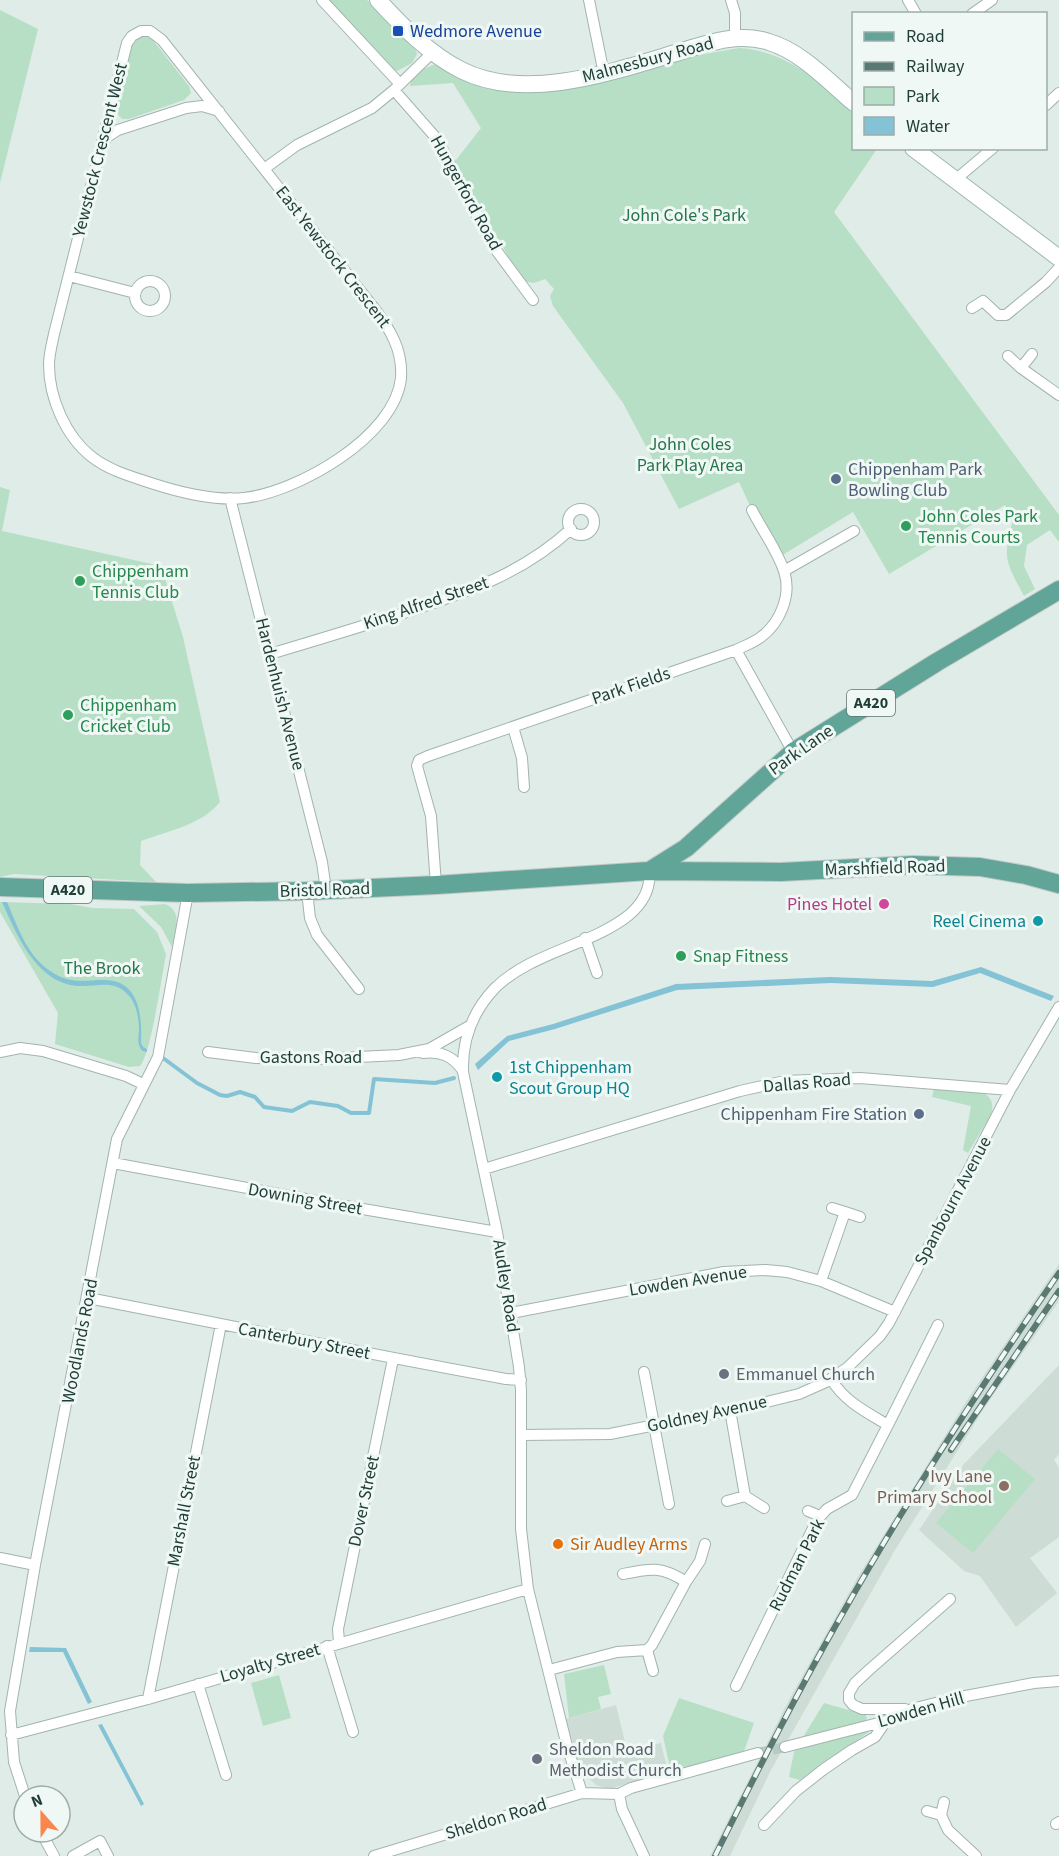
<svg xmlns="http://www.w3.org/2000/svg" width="1059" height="1856" font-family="'Source Sans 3',sans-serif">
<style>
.built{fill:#cedcd6}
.green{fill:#b7dfc5}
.water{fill:#84c3d5}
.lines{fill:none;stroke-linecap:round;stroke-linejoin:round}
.stream{stroke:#84c3d5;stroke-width:4}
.minor-tunnel{stroke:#b9c9c4;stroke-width:10;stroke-dasharray:10 5;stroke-linecap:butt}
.minor-casing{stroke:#a2b4af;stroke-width:12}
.secondary-casing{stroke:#9db8b1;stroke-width:18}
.primary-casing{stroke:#c0c9c7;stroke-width:20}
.minor{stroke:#fff;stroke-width:10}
.secondary{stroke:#fff;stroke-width:16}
.primary{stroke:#61a498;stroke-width:18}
.rail-casing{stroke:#5a7973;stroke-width:6}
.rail{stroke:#f0f8f5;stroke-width:4;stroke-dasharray:11;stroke-linecap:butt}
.transit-dot{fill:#1a4fb4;stroke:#f0f8f5;stroke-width:2}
.service-dot{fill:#5c6f8a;stroke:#f0f8f5;stroke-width:2}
.leisure-dot{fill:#2e9e5b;stroke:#f0f8f5;stroke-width:2}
.hotel-dot{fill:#d1479c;stroke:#f0f8f5;stroke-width:2}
.culture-dot{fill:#0f9aa8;stroke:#f0f8f5;stroke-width:2}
.worship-dot{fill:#6b7280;stroke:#f0f8f5;stroke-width:2}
.education-dot{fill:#8d6e63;stroke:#f0f8f5;stroke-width:2}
.food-dot{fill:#e8710a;stroke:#f0f8f5;stroke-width:2}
.labels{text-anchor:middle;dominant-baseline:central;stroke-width:6;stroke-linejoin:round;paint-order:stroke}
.shield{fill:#f0f8f5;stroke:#5e7570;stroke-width:1.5}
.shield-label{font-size:16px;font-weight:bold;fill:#1f3d37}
.transit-label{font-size:18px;fill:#164399;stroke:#f0f8f5;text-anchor:start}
.street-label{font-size:18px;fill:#1f3d37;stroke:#f0f8f5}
.park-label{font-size:18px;fill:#27764b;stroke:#f0f8f5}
.service-label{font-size:18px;fill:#4e5e75;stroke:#f0f8f5;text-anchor:start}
.leisure-label{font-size:18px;fill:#27864d;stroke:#f0f8f5;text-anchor:start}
.hotel-label{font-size:18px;fill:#b23c85;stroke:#f0f8f5;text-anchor:end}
.culture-label{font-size:18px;fill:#0d838f;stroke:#f0f8f5;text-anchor:end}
.worship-label{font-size:18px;fill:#5b616d;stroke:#f0f8f5;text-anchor:start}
.education-label{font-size:18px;fill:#785e54;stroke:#f0f8f5;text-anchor:end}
.food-label{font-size:18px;fill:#c56008;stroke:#f0f8f5;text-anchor:start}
</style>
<rect width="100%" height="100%" fill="#e0ece7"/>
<path class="built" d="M1059,1264v37l-74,106 -90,143 -125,222 -40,84h-20l80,-158 69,-123 110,-178z
M1059,1365v89l-5,6 5,8v69l-29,21 27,35 -41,34 -36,-51 -16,-5 -45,-41 45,-66z
M616,1705l11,45 34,-7 7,29 -59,17 -13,-4 -10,-10 -8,-14 -12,-42z"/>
<path class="green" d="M328,0h39l49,51 1,3 -5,9 -15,8 -4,-2z
M0,10l38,19 -38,154z
M146,35l6,4 37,47 2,7 -7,7 -55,19h-7l-6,-7 17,-70 2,-3z
M739,48c47,3 79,33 114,61l1,39 23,1 -43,63 225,303v27l-9,-12 -23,15 -3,21 11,23 -11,7c-18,-34 -22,-37 -11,-76l-8,-15 -116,69 -36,-62 -72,44 -29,-46 -13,-28 -60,27 -56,-106 -70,-97 -3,-10 4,-7 -9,-10 -11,4 -11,-2 -70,-117 28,-36 -28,-45 -43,3c2,-13 15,-18 26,-22l67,25z
M0,487l10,3 -8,41 159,35 22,71 37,165c-18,23 -53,29 -79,39l-1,24 16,17 -142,-8 -14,3z
M0,902l70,2 22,4 42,1 23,23 9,22c-4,21 -15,100 -26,112l-11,1 -74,-23 3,-31 -58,-101z
M165,904c19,8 10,27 7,43l-11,-20 -22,-21z
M934,1088l47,4c11,4 13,12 10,23l-23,38 -5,-3 8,-44 -39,-9z
M998,1449l37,30 -62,74 -37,-30z
M604,1665l7,29 -13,3 3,12 -32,9 -5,-44z
M279,1675l12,43 -28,8 -12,-43z
M679,1698l75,25 -10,28 -73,21 -8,-36z
M824,1703l42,12 1,6 -64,16z
M869,1729v3l-48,32 -21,16 -11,-3 5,-25 3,-4z"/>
<path class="water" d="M2,902h5c12,27 20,56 48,72 18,10 29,6 49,6 36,0 38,36 37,63l2,4 4,2v3c-4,-1 -6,-1 -7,-5 -3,-5 -1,-13 -1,-18 0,-14 -4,-30 -15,-38 -12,-10 -27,-5 -40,-5 -46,2 -67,-51 -82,-84z
M981,967l73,29 -3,5 -71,-28 -47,14 -102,-4 -154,7 -122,39 -46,12 -31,29 -3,-6 32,-28 46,-12 123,-40 154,-7 102,4z
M30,1647l36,1 26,54 -4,2 -25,-52h-34z
M102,1724l42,80 -3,2 -43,-81z"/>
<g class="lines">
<path class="stream" d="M163,1058l34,25 23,12 7,1 13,-4 15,5 9,10 28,4 18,-9 28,4 13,7h18l5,-34 61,4 19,-5"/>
<path class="minor-tunnel" d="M758,1753l27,-6"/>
<defs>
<path id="minor" d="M322,0l78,84
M589,0l15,74
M731,0l4,13v25
M908,0l8,14
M972,14l20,-14
M141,31h9l12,9 212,268c16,21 29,42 27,70 -6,59 -104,114 -157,120 -30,3 -62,-5 -90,-14 -21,-7 -44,-13 -62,-27 -26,-20 -43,-59 -43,-92 0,-11 3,-21 5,-31l73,-291 5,-7z
M394,90l43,49 56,107 40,54
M1046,105l13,-12
M103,144l4,-7 11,-7 68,-22 16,-2 17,5
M264,169l33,-24 75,-37 22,-18 39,-38
M955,180l38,-32
M69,276l66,17
M135 296a15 15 0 1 1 30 0a15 15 0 1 1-30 0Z
M972,308l11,-7 15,14h8l40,-33 13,-14
M1032,354l-11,14 38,27
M1008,356l13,12
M230,498l92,364 4,28
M568 522a13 13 0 1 1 26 0a13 13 0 1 1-26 0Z
M784,571l70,-40
M736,650c8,-4 17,-7 25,-13 19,-14 31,-42 23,-66 -7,-21 -22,-41 -32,-61
M270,654c47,-14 93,-28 140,-43 60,-20 113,-38 161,-82
M513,727l9,31 2,29
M436,885l-5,-69 -14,-50 2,-6 9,-4 308,-106 57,102
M307,891l3,27 7,17 42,54
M585,938l12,35
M0,1052l20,-4 23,3 83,25 17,8
M208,1052l48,6 60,1 83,-4 30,-6 42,-24
M423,1053c18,-2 30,3 40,18
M113,1163l209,39 175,30
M484,1169l256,-78 45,-10 75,-3 150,12
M832,1208l13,4
M821,1281l24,-69 15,5
M88,1298c140,27 279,56 418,81l15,1
M511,1313l213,-41 42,-2 21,2 34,9 74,31
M644,1372l25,132
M730,1410l15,86
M888,1425l50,-100
M521,1435l89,-1 136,-27 53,-13 27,-12 21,-14 33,-32 9,-13 121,-233 49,-83
M727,1501l18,-5 19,12
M808,1511l12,5
M0,1558l35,7
M686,1582l14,-21 5,-17
M339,1642l-1,-13 55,-270
M327,1646l26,86
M647,1650l6,21
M549,1670l68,-18 30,-2 5,-5 34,-63c-24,-16 -35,-14 -63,-8
M198,1684l28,91
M736,1686l81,-166 10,-11 25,-14 36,-70c-22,-13 -43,-23 -57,-46
M148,1699l73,-375
M905,1709h-43l-9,-4 -4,-5v-7l6,-10 14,-13 81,-71
M11,1735l137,-36 380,-110
M785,1747l101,-26 26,-12 43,-11 79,-15 25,-2
M582,1793l-15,-47 -39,-157 -7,-60v-139l-2,-23 -22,-135 -34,-160c-1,-32 10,-61 32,-84 37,-36 95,-42 134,-73 14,-12 22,-27 20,-44
M619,1794l3,15 22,47
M25,1796l-11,-34 -4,-51 25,-146 82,-426 41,-82 30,-164
M927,1811l14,4
M941,1815l7,15 28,26
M941,1815l3,-13
M1056,1824l3,-2
M764,1825l32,-34 28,-22 28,-19 23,-13 11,-16
M41,1832l13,24
M73,1856l27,-15 8,15
M374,1856l208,-63 37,1 12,-6 127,-35"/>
<path id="secondary" d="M378,0c24,26 51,54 83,70 65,33 154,1 218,-18 29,-9 60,-20 90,-10 33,10 59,39 85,61
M913,148l146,110"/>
<path id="primary" d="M651,870l35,-22 107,-96 144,-90 122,-72
M0,887l188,6 119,-2 129,-6 213,-14 132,1 132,-7 67,2 46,8 33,9"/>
</defs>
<use href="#minor" class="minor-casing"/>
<use href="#secondary" class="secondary-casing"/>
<use href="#primary" class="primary-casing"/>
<use href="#minor" class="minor"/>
<use href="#secondary" class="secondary"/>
<use href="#primary" class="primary"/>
<defs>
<path id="rail" d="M951,1450l108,-159
M715,1856c41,-83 83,-165 129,-245 66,-116 139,-228 215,-338"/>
</defs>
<use href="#rail" class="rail-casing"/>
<use href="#rail" class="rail"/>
</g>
<rect class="transit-dot" x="392" y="25" width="12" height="12" rx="3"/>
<g class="service-dot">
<circle cx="836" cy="479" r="6"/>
<circle cx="919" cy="1114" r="6"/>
</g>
<g class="leisure-dot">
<circle cx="906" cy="526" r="6"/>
<circle cx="80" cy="581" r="6"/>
<circle cx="68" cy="715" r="6"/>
<circle cx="681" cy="956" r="6"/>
</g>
<circle class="hotel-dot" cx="884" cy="904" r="6"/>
<g class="culture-dot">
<circle cx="1038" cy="921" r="6"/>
<circle cx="497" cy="1077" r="6"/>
</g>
<g class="worship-dot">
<circle cx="724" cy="1374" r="6"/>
<circle cx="537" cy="1759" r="6"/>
</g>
<circle class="education-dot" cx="1004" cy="1486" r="6"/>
<circle class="food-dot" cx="558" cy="1544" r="6"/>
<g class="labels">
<g class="shield">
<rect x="847" y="690" width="48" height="26" rx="4.5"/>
<rect x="44" y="877" width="48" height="26" rx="4.5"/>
</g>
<g class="shield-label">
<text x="871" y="703">A420</text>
<text x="68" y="890">A420</text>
</g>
<g class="transit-label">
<text x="410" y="31">Wedmore Avenue</text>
</g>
<g class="street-label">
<text transform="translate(648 60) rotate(-15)">Malmesbury Road</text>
<text transform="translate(100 150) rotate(-76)">Yewstock Crescent West</text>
<text transform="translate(466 193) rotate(61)">Hungerford Road</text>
<text transform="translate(333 257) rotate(52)">East Yewstock Crescent</text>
<text transform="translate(426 603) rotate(-19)">King Alfred Street</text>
<text transform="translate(631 686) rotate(-19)">Park Fields</text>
<text transform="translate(280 694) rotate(76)">Hardenhuish Avenue</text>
<text transform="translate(801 750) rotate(-35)">Park Lane</text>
<text transform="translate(885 868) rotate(-2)">Marshfield Road</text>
<text transform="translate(325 890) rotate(-2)">Bristol Road</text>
<text x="311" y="1057">Gastons Road</text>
<text transform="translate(807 1083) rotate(-5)">Dallas Road</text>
<text transform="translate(305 1199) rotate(10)">Downing Street</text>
<text transform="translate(953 1201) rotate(-62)">Spanbourn Avenue</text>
<text transform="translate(688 1281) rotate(-9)">Lowden Avenue</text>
<text transform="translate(506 1286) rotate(81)">Audley Road</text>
<text transform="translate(80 1341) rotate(-79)">Woodlands Road</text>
<text transform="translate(304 1341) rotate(11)">Canterbury Street</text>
<text transform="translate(707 1414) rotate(-12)">Goldney Avenue</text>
<text transform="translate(364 1501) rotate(-78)">Dover Street</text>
<text transform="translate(184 1511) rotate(-79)">Marshall Street</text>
<text transform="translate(797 1565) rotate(-63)">Rudman Park</text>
<text transform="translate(270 1663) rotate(-16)">Loyalty Street</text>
<text transform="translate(921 1710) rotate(-16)">Lowden Hill</text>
<text transform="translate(496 1819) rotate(-17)">Sheldon Road</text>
</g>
<g class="park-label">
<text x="684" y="215">John Cole's Park</text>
<text x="690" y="444">John Coles<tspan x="690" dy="21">Park Play Area</tspan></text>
<text x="102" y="968">The Brook</text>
</g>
<g class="service-label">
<text x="848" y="469">Chippenham Park<tspan x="848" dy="21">Bowling Club</tspan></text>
<text x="907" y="1114" text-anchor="end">Chippenham Fire Station</text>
</g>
<g class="leisure-label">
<text x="918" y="516">John Coles Park<tspan x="918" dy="21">Tennis Courts</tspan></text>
<text x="92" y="571">Chippenham<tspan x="92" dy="21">Tennis Club</tspan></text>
<text x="80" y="705">Chippenham<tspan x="80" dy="21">Cricket Club</tspan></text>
<text x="693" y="956">Snap Fitness</text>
</g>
<g class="hotel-label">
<text x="872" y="904">Pines Hotel</text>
</g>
<g class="culture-label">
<text x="1026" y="921">Reel Cinema</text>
<text x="509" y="1067" text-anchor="start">1st Chippenham<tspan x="509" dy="21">Scout Group HQ</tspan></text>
</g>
<g class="worship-label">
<text x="736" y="1374">Emmanuel Church</text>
<text x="549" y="1749">Sheldon Road<tspan x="549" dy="21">Methodist Church</tspan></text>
</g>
<g class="education-label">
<text x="992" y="1476">Ivy Lane<tspan x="992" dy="21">Primary School</tspan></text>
</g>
<g class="food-label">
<text x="570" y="1544">Sir Audley Arms</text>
</g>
</g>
<rect x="852" y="12" width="195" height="138" fill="#f0f8f5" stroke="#9cada9" stroke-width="1.5"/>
<rect x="864" y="32" width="30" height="9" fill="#61a498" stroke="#9cada9" stroke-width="1.5"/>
<text x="906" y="42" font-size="18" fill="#1f3d37">Road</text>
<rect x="864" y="62" width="30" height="9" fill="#5a7973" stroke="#9cada9" stroke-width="1.5"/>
<text x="906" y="72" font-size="18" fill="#1f3d37">Railway</text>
<rect x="864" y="87" width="30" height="18" fill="#b7dfc5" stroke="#9cada9" stroke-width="1.5"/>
<text x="906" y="102" font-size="18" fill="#1f3d37">Park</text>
<rect x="864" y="117" width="30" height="18" fill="#84c3d5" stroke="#9cada9" stroke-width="1.5"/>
<text x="906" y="132" font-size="18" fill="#1f3d37">Water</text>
<g transform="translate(42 1814) rotate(339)"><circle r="28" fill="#f0f8f5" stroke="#9cada9" stroke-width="1.5"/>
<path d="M0-4.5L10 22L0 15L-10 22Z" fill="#fb854f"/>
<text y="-9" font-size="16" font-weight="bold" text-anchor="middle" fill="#1f3d37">N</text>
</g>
</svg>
